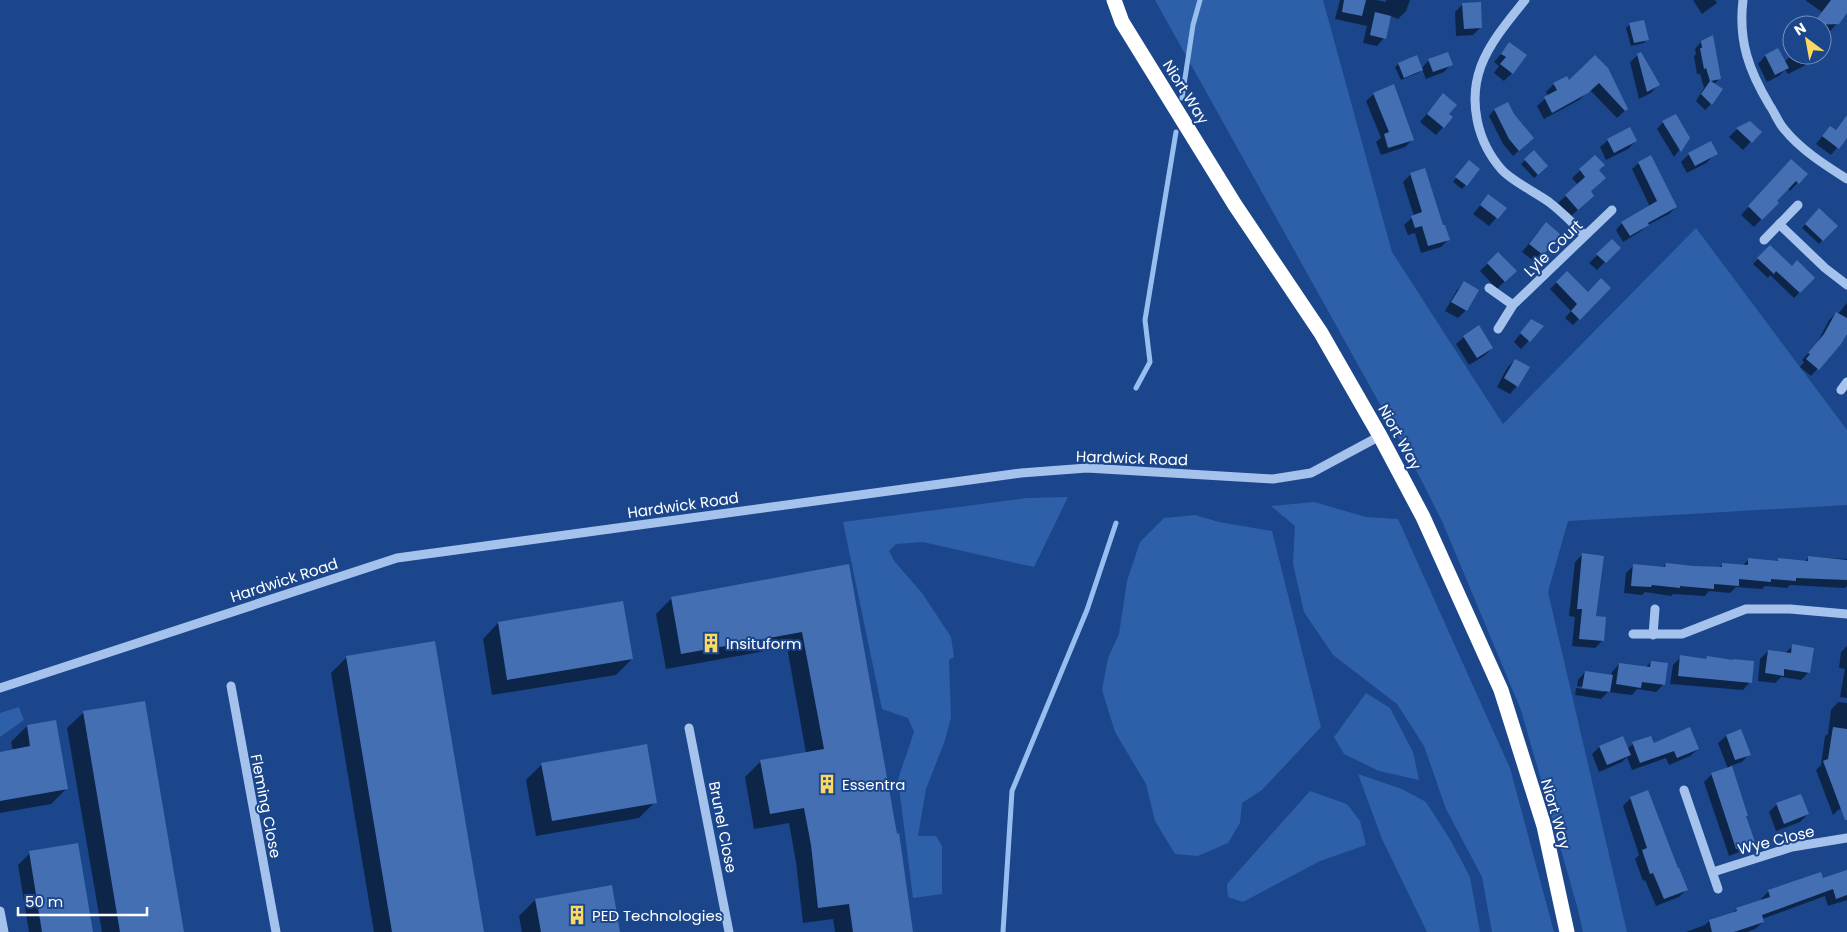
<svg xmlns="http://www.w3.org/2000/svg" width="1847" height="932" font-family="Poppins,sans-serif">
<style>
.green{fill:#2e5fa9}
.shadow{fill:#0007}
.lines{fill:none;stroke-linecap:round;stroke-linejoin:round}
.stream{stroke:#98bdef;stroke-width:5}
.building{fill:#4470b3}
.minor{stroke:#a5c2ed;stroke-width:9}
.highway{stroke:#fff;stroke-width:15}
.labels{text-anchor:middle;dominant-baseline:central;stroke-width:4;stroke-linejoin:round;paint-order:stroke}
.street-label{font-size:15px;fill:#fff;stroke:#1b468b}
.poi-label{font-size:15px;fill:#fff;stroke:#1b468b;text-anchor:start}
</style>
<rect width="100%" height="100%" fill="#1b468b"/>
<path class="green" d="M1155,0h168l69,252 111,172 193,-196 151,202v75l-279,16 -20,71 79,340h-44l-6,-26 -56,-196 -79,-189 -31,-61z
M1068,497l-34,70 -111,-25 -27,2 -7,7 6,11 27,31 29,44 3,20 -5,3 2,58 -7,25 -18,46 -8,47h18l6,10v48l-29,4 -15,-119 16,-47 -6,-14 -26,-9 -39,-187 184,-24z
M1314,502l52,15 32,2 112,249 44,164h-62l-10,-55 -36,-68 -22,-63 -27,-42 -64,-49 -29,-43 -11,-48 2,-38 -24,-20z
M1195,515l24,7 53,9 49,196 -59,63 -20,13 -2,20 -12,20 -30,13 -23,-2 -20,-33 -9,-37 -31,-52 -13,-42 6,-32 11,-24 8,-53 13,-39 24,-24z
M1366,693l24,15 23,44 6,28 -40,-9 -35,-17 -10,-17z
M19,707l5,13 -24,17v-24z
M1358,774l44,15 24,13 25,39 19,36 10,55h-53l-45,-93z
M1310,791l37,13 13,17 6,24 -46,16 -77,41 -15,-5 -1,-13z"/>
<path class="shadow" d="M1340,0h36l10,2v-2h24l-4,11 -8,8 -8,-3 -6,22 -7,8 -14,-3 4,-17 -32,-7z
M1693,0h22l2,3 -15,11z
M1805,0h42v11l-25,30v-16h-10l10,-13z
M1463,4l18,23 -8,8 -17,1 -1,-24z
M1630,24l17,15 -3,4 -13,3 -5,-18z
M1701,42l19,36 -6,6 -3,20 -6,6 -9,-9 8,-13 -4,-14h-3l-3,-18 2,-2 -1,-5z
M1510,44l2,29 -8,8 -10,-8 5,-7 -5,-4z
M1777,50l7,12 8,-7h19l-2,2 1,3 -6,6 -16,8 -3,-4 -6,6 -12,6 -9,-18 7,-8z
M1638,55l20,30 -7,8 -12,6 -9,-37z
M1595,57l32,52 -10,9 -27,-28 -11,10 -35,19 -7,-13 11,-10 -2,-4 8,-8 15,-2z
M1429,60l22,4 -7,8 -18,7 -4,-10 -4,4 -17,7 -6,-13 4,-3 22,5z
M1374,94l38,46 -7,7 -24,8 -5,-13 5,-4 -15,-37z
M1443,95l4,19 -4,13 -7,8 -16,-13z
M1507,104l20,39 -14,13 -10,-12 -14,-28 5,-6z
M1847,115v24l-2,-1 -14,17 -15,-11 14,-17 5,4z
M1663,122l25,16 -14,19 -17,-28z
M1750,122l10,10 -17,18 -14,-13 8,-8z
M1608,140l28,1 -8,8 -22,11 -6,-13z
M1534,152l13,14 -13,12 -13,-14z
M1689,154l25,1 -8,8 -19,10 -6,-11z
M1595,157l3,14 -13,32 -15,14 -12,-14 20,-18 -6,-7z
M1639,163l37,44 -7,7 -23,12 -5,5 -18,11 -7,-12 6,-7 28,-16 -18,-38z
M1466,165l13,5 -17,19 -9,-7z
M1784,169l22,5 -16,17 -2,-3 -13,13 2,2 -23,24 -13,-12z
M1411,174l37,66 -7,7 -20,6 -6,-20 -7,2 -4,-10 10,-9 -11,-34z
M1488,196l17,12 -16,18 -16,-12z
M1819,210l17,16 -17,18 -17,-16z
M1538,232l4,22 -7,8 -13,-10z
M1612,241l7,7 -22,22 -8,-7z
M1770,246l22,22 22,10 -20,20 -24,-23 -2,3 -15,-14z
M1498,254l9,25 -10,10 -17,-18z
M1567,272l21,22 21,-6 -36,37 -8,-7 6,-7 -21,-22z
M1464,283l13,7 -11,20 -8,8 -13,-7 12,-21z
M1847,303v28l-7,12 -29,33 -11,-9 4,-5 -2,-2 15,-17 12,-23 7,-7 2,1z
M1531,320l11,7 -21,22 -7,-7z
M1464,337l28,11 -8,8 -15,9 -13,-21z
M1515,360l2,26 -7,8 -13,-7 10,-19z
M1583,554l12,63 8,23 -8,8 -23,-2 3,-29 -6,-1 6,-54z
M1809,557l38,2v27l-2,2 -55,-3 -3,3 -22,-2 -3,3 -26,-2 -6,6 -21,-2 -4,5 -32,-2 -2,2 -26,-4 -3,3 -18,-2 2,-20 8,-8 28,3 4,-4 53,4 4,-4 19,2 7,-7 27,3 2,-2 26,2z
M848,566l63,366h-76l-2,-13 -30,4 -7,-61 -7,-39 -35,6 -9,-52 16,-16 45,-8 -19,-106 -121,22 -10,-55 16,-16z
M498,623l134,36 -16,16 -124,20 -9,-56z
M1793,646l16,26 -8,8 -20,-3 -6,6 -17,-2 2,-22 8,-8 17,2z
M1847,646v52l-7,-1 5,-28 -6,-1 2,-16z
M347,657l136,275h-109l-43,-259z
M1681,657l69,25 -7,8 -73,-6 3,-19z
M1651,662l13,22 -8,8 -19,-3 -5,6 -24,-3 -7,7 -26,-4 1,-7 28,4v-2l-27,-4 1,-6 7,-8 26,4 1,-4 7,-8 27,3z
M144,702l39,230h-81l-35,-204 16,-15z
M1838,702l9,1v104l-9,3 -5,5 -17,-45 5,-5 4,-29 3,-2 3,-24z
M27,726l39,63 -15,15 -51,9v-60l13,-2 -2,-9z
M1740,730l9,24 -7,8 -12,4 17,49 -2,2 9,25 -8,7 -17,7 -25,-74 8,-8 16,-5 -10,-26 8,-7z
M1633,744l20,1 45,4 -8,7 -21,9 -3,-7 -34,12 -5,-13 -5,5 -23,10 -7,-18 7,-7 28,2z
M542,764l113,38 -16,16 -103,18 -10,-56z
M1631,798l46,72 10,19 -8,8 -23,9 -11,-26 -2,1 -8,-22 4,-4 -16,-49z
M1777,804l31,10 -8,8 -24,9 -7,-19z
M30,853l61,79h-62l-11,-67z
M1847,871v29l-19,6 -3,-10 -63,23 1,3 -8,7 -8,3h-61l19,-7 4,-4 22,-7 6,-5 25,-8 -1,-2 8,-8 54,-12z
M535,900l84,32h-97l-3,-16z"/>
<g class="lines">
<path class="stream" d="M1182,98l11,-73 7,-25
M1136,388l14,-26 -5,-42 31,-188
M1003,932l9,-141 75,-181 29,-87"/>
</g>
<path class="building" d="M1344,0h22l-4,16 -20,-4z
M1831,0h16v13l-8,11 -27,1z
M1481,2l1,26 -18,1 -2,-26z
M1375,12l16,4 -5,23 -16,-4z
M1644,20l5,20 -15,3 -5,-20z
M1713,35l8,44 -10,2 12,8 -11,16 -11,-11 9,-13 -4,-13 -2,1 -4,-21h2l-1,-7z
M1509,42l18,13 -14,19 -13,-10 6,-7 -5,-3z
M1778,48l11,20 -14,7 -10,-20z
M1448,52l5,13 -20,7 -5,-13z
M1641,52l19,33 -13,7 -10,-38z
M1417,55l6,15 -19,8 -6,-15z
M1595,55l13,13 20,41 -3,2 -26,-28 -11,10 -36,20 -8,-16 13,-7 -4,-7 14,-7 2,4z
M1394,84l20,56 -26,8 -4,-14 5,-2 -16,-39z
M1443,93l14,12 -8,9 4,3 -9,11 -17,-14z
M1508,102l6,12 20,24 -15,13 -10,-12 -15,-30z
M1676,114l14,24 -9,14 -19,-31z
M1847,115v23l-8,11 -17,-13 8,-10 6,4z
M1750,121l12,11 -10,11 -16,-15z
M1630,127l7,14 -23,12 -7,-14z
M1711,141l7,13 -23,12 -7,-13z
M1534,150l14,16 -10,9 -14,-16z
M1595,155l10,10 -6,5 7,8 -15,13 3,5 -16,14 -13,-15 20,-18 -6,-8z
M1651,155l26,52 -29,16 1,2 -19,11 -9,-14 36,-21 -19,-39z
M1791,159l17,15 -9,10 -3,-3 -19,20 2,2 -17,17 -14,-14z
M1469,160l11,9 -13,17 -12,-9z
M1425,168l18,57h2l5,15 -22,6 -6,-20 -7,2 -4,-12 11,-4 -12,-39z
M1488,194l19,14 -9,11 -18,-14z
M1819,208l19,18 -15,15 -18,-17z
M1546,222l14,12 -17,21 -14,-11z
M1612,239l9,9 -15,15 -10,-9z
M1770,245l22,21 5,-6 18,18 -15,15 -24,-22 -2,3 -17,-16z
M1498,252l19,19 -12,11 -18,-19z
M1567,271l21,21 13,-14 10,10 -31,32 -9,-9 6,-7 -21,-22z
M1464,281l15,9 -12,21 -16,-9z
M1836,312l11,6v16l-6,10 -22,26 -13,-11 4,-5 -2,-1 16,-19z
M1531,319l13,7 -14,16 -10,-9z
M1479,325l14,23 -16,10 -14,-22z
M1515,359l15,8 -12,20 -14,-9z
M1582,553l22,3 -8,60 10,1 -2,24 -25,-2 3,-30h-5z
M1808,556l39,4v20l-51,-2v3l-25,-2v3l-32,-3v7l-25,-2v5l-34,-3v2l-28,-3 -1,2 -20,-1 2,-22 32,3 1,-4 28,3 28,1v-4l26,2v-7l30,3v-3l30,3z
M849,564l48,270 2,-1 14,99h-60l-4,-28 -31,4 -7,-63 -7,-37 -34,6 -10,-54 64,-11 -22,-117 -121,22 -10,-57z
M623,601l10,58 -126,21 -9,-58z
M435,641l49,291h-92l-46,-276z
M1792,644l22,4 -4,25 -26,-4v7l-19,-3 3,-23 23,3z
M1680,655l26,4 1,-3 26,4v-1l21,2 -2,22 -74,-7z
M1651,661l17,2 -3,22 -23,-3 -1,6 -25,-4 3,-21 31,4z
M1585,671l28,4 -3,17 -28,-4z
M145,701l39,231h-64l-37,-221z
M56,720l12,69 -68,12v-49l30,-6 -3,-21z
M1690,727l9,22 -22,9 -3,-7 -34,12 -8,-21 19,-6 3,7z
M1833,727l14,2v91h-2l-22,-59 5,-2z
M1741,729l10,26 -16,5 -9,-25z
M1623,736l8,19 -24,10 -8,-19z
M647,744l10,59 -105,18 -11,-58z
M1732,766l16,50h-2l9,26 -19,7 -25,-76z
M1648,790l30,78h1l9,22 -24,9 -11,-26 -3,1 -8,-24 5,-2 -17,-51z
M1801,794l8,20 -25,10 -8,-21z
M78,843l15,89h-51l-13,-81z
M1847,870v25l-11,4 -3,-10 -71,26 2,7 -30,10h-22l-3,-12 28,-9 -1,-3 34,-11 -2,-7 53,-18 2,6z
M612,885l8,47h-79l-6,-33z"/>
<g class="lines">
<path class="minor" d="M1525,0c-16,20 -35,42 -44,66 -13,35 -4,76 21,104 10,11 33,22 47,32 13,10 25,22 36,34
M1743,0c-5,41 6,71 27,106 5,7 8,16 14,23 17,21 41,36 63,50
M1779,224l46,44 22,17
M1764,240l34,-35
M1489,288l24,17
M1498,329l15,-24 99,-95
M1841,390l6,-8
M1633,634h49l64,-25h44l57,5
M1653,635l2,-26
M231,686l45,246
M0,688l397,-130 624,-85 66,-5 186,11 38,-6 69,-37
M689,728l40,204
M1684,790l34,99
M1713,872l79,-25 55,-9
M0,911l4,21"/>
<path class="highway" d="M1114,0l8,22 113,183 86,128 59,103 43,81 78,173 43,136 23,106"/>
</g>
<defs>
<symbol id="building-bare" viewBox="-9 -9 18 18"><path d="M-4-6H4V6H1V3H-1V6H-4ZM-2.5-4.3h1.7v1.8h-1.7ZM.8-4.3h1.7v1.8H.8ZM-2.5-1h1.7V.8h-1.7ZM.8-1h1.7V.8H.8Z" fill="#fed962" stroke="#1b468b" stroke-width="2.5" paint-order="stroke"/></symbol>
</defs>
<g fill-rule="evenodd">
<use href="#building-bare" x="697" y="629" width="28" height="28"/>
<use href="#building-bare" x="813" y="770" width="28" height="28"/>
<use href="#building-bare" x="563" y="901" width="28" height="28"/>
</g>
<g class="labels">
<g class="street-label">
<text transform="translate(1186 92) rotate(58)">Niort Way</text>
<text transform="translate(1553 248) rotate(-44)">Lyle Court</text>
<text transform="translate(1400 437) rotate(61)">Niort Way</text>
<text transform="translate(1132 458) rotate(2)">Hardwick Road</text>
<text transform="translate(683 505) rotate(-8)">Hardwick Road</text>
<text transform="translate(284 580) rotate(-18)">Hardwick Road</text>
<text transform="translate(266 806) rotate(79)">Fleming Close</text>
<text transform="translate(1556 814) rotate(74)">Niort Way</text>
<text transform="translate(723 827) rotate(79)">Brunel Close</text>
<text transform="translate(1776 840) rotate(-14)">Wye Close</text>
</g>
<g class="poi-label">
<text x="726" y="643">Insituform</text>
<text x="842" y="784">Essentra</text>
<text x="592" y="915">PED Technologies</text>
</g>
</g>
<g transform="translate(1807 40) rotate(328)"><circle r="24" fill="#1b468b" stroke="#7690b9"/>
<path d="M0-4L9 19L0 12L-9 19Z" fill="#fed962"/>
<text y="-8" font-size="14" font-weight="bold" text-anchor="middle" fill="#ffffff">N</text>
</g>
<path d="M18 907v8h129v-8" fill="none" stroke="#ffffff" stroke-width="2.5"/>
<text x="25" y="907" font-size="15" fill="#ffffff" stroke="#1b468b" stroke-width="4" paint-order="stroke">50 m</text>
</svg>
